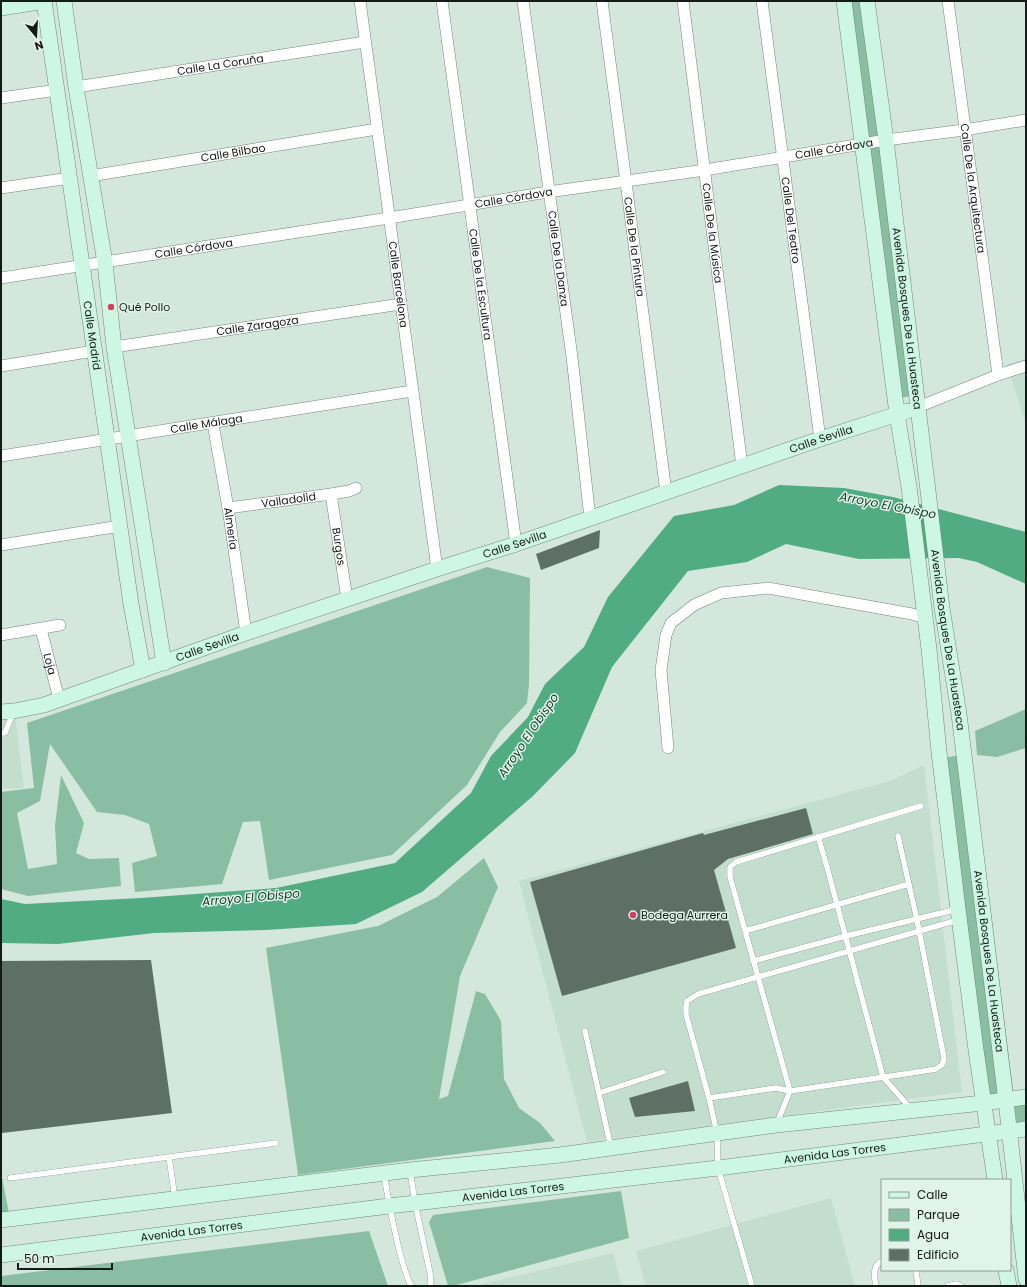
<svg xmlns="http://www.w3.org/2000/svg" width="1027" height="1287" font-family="Poppins,sans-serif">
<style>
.built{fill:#c3decf}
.green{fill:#89bea2}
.water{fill:#51ac81}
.building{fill:#5e6f66}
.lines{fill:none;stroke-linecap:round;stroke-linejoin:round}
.lane-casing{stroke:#74867c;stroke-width:6}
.street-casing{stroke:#74867c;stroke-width:12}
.secondary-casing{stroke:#74867c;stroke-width:16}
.lane{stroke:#fff;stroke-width:5.5}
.street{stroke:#fff;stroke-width:11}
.secondary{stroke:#cdf7e4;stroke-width:15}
.poi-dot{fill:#d04062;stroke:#e1f4e9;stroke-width:1.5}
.labels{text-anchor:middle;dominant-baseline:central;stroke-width:3;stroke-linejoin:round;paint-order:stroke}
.street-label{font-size:11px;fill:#141a17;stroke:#e1f4e9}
.poi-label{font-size:11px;fill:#141a17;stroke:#e1f4e9;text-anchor:start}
.water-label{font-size:12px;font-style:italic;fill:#123a28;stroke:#e1f4e9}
</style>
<rect width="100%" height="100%" fill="#d4e7dc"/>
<path class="built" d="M1026,359v66l-19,-61z
M15,715l9,73 -23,1v-72z
M924,765l38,327 -375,50 -68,-261 371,-100z
M831,1198l24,88h-209l-10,-35z
M613,1253l9,33h-148z"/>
<path class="green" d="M843,1h31l49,392 -35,8z
M487,567l43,11 -1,106 -2,19 -27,29 -33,53 -75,70 -123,25 -9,-59 -17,1 -21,62 -87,8 -3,-29 25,-7 -8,-32 -24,-9 -28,-3 -47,-68 -10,57 -23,12 11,56 29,-5 -2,-38 6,-51 23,48 -8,30 13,6 30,-1 2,28 -93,10 -27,-7v-97l33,-4 -7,-65z
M1026,709v39l-29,9 -20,-2 -2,-24z
M971,753l43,345 12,-2v28l-9,2 -4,-28 -31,4 -44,-343z
M484,858l14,29 -38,89 -21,123 9,-3 28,-105 9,3 16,27 3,58 15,29 21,15 15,18 -257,34 -32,-227 112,-22 59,-29z
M1,1172l8,41 -8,1z
M621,1191l8,47 -176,48h-5l-19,-64 4,-7z
M369,1231l19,55h-387v-10z"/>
<path class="water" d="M779,485l65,3 49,9 133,35v52l-49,-22 -18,-4 -100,1 -73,-15 -39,18 -59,9 -76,96 -37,86 -42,43 -111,96 -66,32 -90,6 -112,3 -96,11 -57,-1v-44l24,5 116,-6 135,-10 119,-25 76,-70 20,-37 37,-39 17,-33 39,-37 24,-50 66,-81 60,-11z"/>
<path class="building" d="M600,530l-1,18 -58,22 -5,-16z
M806,808l7,26 -85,25 -14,11 22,78 -174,48 -32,-114 173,-49 1,2z
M151,960l21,153 -170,20 -1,-10v-162z
M688,1081l7,30 -60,6 -6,-19z"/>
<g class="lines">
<defs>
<path id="lane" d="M1,733h4l8,-20
M818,836l9,31 56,210 28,32
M745,931l164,-47
M753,961l93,-25 112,-27
M585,1031l26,117
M599,1093l64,-21
M709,1098l67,-10 14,3 128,-19 18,-3 6,-4 2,-5 -1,-7 -26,-133 -19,-84
M777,1123l13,-32 -60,-214v-10l6,-5 185,-56
M169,1157l107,-14
M410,1170l5,33 15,70 1,13
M384,1174c3,20 7,39 11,58 4,18 8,37 16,54
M10,1178l159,-21 6,42
M916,1270l2,16
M752,1286l-34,-118 -1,-35 -8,-35 -23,-84v-7l1,-6 11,-7 260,-74
M876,1286c-2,-10 -4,-20 6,-25
M947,1286l9,-2 6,2"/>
<g id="street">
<path id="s1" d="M360,1l77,568"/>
<path id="s2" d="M442,1l74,543"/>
<path id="s3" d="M523,1l49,356 18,161"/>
<path id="s4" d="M602,1l24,181 40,310"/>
<path id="s5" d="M683,1l59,465"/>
<path id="s6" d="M762,1l58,438"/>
<path id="s7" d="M948,1l50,374"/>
<path id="s8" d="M76,87l289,-45"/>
<path d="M1,98l56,-8"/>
<path id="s9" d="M90,176l287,-47"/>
<path d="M1,188l69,-10"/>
<path id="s10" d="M1,278l388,-60 159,-26 157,-22 181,-30 78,-10 62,-10"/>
<path id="s11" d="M114,347l287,-43"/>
<path d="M1,366l93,-15"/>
<path d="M918,407l80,-32 28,-9"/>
<path id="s12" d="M213,424l15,84 18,125"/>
<path id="s13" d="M1,456l411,-65"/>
<path id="s14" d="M331,494l16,105"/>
<path id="s15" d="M228,508l103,-14 18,-3 7,-3"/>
<path d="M1,545l119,-19"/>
<path id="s16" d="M41,629l18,70"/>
<path d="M1,635l59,-10"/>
<path d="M668,748l-7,-78 5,-35 5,-12 23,-18 27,-12 47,-5 144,26 13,4"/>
</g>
<g id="secondary">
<path id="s17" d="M44,1l87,603 12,66"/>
<path d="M64,1l12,86 29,176 9,84 50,316"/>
<path d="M844,1l53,413 12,73 20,162 10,103 19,157 18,141 19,130"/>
<path id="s18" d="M867,1l19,139 56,468 17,106 47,387 20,178"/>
<path d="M1,8l44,-7"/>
<path id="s19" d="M1,712l13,-1 30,-6 202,-72 191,-64 79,-25 304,-105 87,-28"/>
<path d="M1,1220l409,-50 150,-15 216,-30 207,-22 43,-6"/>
<path id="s20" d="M1,1255l388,-49 329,-38 308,-39"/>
<path d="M1006,1270l3,16"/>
</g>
</defs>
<use href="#lane" class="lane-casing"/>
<use href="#street" class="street-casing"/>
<use href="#secondary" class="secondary-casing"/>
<use href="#lane" class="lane"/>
<use href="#street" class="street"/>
<use href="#secondary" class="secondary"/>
</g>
<g class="poi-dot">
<circle cx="111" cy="307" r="4"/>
<circle cx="633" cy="915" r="4"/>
</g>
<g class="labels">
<g class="street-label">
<text stroke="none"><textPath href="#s8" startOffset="146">Calle La Coruña</textPath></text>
<text stroke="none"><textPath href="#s10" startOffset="843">Calle Córdova</textPath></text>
<text stroke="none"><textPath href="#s9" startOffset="145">Calle Bilbao</textPath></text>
<text stroke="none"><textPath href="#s7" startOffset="189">Calle De la Arquitectura</textPath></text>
<text stroke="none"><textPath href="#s10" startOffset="519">Calle Córdova</textPath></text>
<text stroke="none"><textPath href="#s6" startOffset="221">Calle Del Teatro</textPath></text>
<text stroke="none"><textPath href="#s5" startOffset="234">Calle De la Música</textPath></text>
<text stroke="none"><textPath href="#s4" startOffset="248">Calle De la Pintura</textPath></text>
<text stroke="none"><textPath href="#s10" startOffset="195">Calle Córdova</textPath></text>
<text stroke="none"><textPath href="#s3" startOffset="260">Calle De la Danza</textPath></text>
<text stroke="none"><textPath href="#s2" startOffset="286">Calle De la Escultura</textPath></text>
<text stroke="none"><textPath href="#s1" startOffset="286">Calle Barcelona</textPath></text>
<text stroke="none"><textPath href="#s18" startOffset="320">Avenida Bosques De La Huasteca</textPath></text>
<text stroke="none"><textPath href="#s11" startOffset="145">Calle Zaragoza</textPath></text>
<text stroke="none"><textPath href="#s17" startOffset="338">Calle Madrid</textPath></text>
<text stroke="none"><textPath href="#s13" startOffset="208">Calle Málaga</textPath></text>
<text stroke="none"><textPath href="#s19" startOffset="865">Calle Sevilla</textPath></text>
<text stroke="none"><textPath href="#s15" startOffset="61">Valladolid</textPath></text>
<text stroke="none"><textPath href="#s12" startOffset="106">Almería</textPath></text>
<text stroke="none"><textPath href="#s19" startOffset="541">Calle Sevilla</textPath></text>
<text stroke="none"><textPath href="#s14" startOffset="53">Burgos</textPath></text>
<text stroke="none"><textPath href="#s18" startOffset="644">Avenida Bosques De La Huasteca</textPath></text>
<text stroke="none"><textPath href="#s19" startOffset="217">Calle Sevilla</textPath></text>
<text stroke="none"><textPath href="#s16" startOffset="36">Loja</textPath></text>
<text stroke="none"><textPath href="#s18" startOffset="968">Avenida Bosques De La Huasteca</textPath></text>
<text stroke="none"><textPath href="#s20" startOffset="840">Avenida Las Torres</textPath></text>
<text stroke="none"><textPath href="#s20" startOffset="516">Avenida Las Torres</textPath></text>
<text stroke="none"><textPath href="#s20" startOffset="192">Avenida Las Torres</textPath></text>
</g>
<g class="poi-label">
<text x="119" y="307">Qué Pollo</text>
<text x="641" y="915">Bodega Aurrera</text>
</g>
<g class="water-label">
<text transform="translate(888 505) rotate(11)">Arroyo El Obispo</text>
<text transform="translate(528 735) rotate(-56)">Arroyo El Obispo</text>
<text transform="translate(251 897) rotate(-5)">Arroyo El Obispo</text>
</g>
</g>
<rect width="1027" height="1287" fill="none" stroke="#141a17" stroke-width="4"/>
<rect x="881" y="1179" width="130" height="92" fill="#e1f4e9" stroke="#8f9d95"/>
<rect x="889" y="1192" width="20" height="6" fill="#cdf7e4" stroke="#8f9d95"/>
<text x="917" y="1199" font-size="12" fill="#141a17">Calle</text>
<rect x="889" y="1209" width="20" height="12" fill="#89bea2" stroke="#8f9d95"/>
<text x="917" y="1219" font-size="12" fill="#141a17">Parque</text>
<rect x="889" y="1229" width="20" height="12" fill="#51ac81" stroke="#8f9d95"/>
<text x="917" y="1239" font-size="12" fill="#141a17">Agua</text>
<rect x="889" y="1249" width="20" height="12" fill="#5e6f66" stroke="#8f9d95"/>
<text x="917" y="1259" font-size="12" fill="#141a17">Edificio</text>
<g transform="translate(36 36) rotate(162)" stroke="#e1f4e9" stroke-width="3" paint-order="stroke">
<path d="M0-3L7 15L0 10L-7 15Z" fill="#141a17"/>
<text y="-6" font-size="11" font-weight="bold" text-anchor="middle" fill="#141a17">N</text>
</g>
<path d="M18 1263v6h94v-6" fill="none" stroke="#141a17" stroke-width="2"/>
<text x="24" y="1263" font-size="12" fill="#141a17" stroke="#e1f4e9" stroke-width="3" paint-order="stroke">50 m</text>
</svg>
